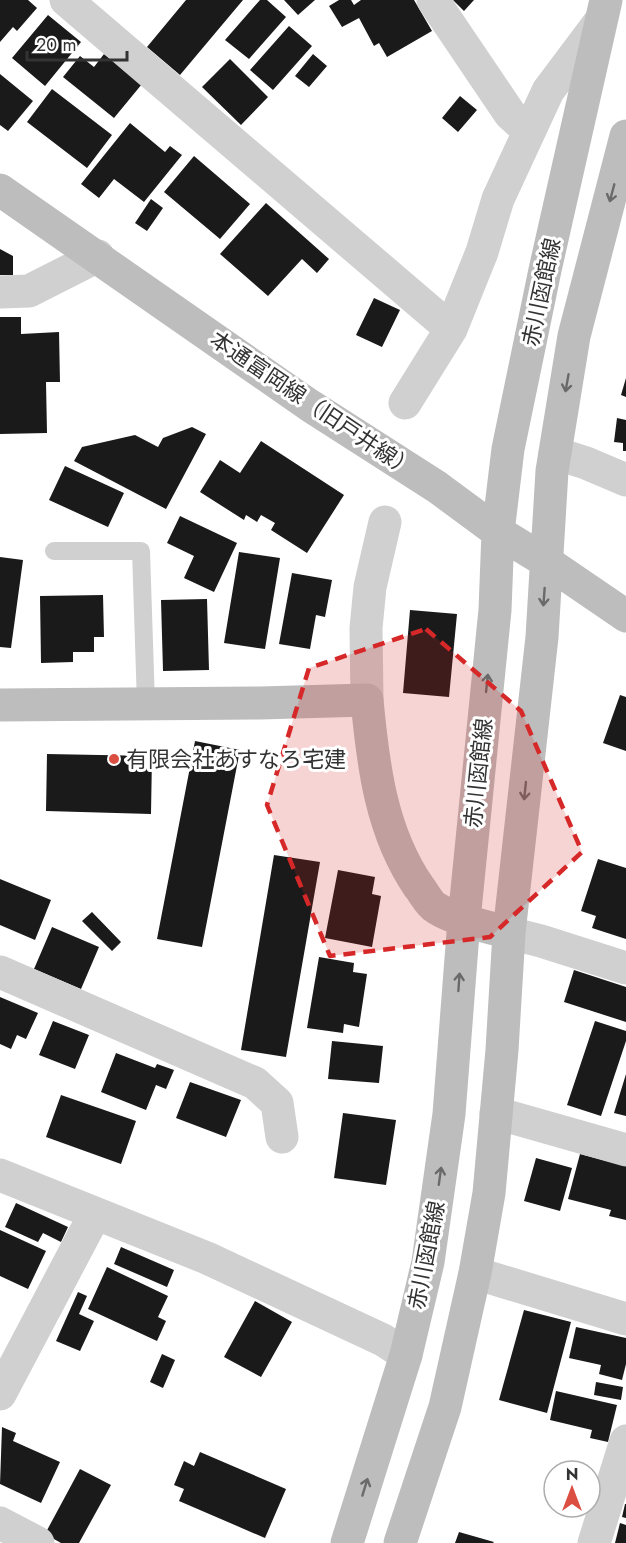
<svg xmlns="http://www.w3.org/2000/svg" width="626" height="1543" font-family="Jost,'Noto Sans JP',sans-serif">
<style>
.building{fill:#1a1a1a}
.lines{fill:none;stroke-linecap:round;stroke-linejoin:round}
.lane{stroke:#d0d0d0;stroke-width:18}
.street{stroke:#d0d0d0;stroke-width:33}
.secondary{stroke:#bdbdbd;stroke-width:33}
.oneway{stroke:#6a6a6a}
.marked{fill:#d62828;fill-opacity:0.2;stroke:#d62828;stroke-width:4.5;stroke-dasharray:12 8;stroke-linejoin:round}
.poi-dot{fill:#db4f43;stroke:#fff;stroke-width:2}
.labels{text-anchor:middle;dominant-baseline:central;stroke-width:6;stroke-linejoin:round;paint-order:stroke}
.street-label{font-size:22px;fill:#333;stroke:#fff}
.poi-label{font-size:22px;fill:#333;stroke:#fff;text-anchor:start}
</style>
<rect width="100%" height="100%" fill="#fff"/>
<path class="building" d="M0,0h28l9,8 -20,23 -4,-4 -13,15z
M186,0h57l-63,75 -33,-28z
M260,0h7l19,17 -37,42 -24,-19z
M284,0h31l-17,15z
M339,0h12l3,5 7,-5h53l18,31 -45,26 -8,-14 -5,3 -15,-28 -17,9 -13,-21z
M453,0h21l-10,11z
M48,15l33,27 -36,44 -33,-28z
M289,26l23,20 -39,44 -23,-20z
M104,54l38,30 -28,34 -51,-41 17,-21 14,11z
M313,54l14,12 -18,21 -14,-11z
M230,59l38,38 -27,28 -39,-38z
M0,74l33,27 -25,30 -8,-6z
M52,89l60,46 -25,33 -60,-46z
M460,96l17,14 -19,22 -16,-14z
M130,123l35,29 5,-6 12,9 -38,47 -30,-23 -15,19 -18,-14z
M194,156l56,48 -30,35 -56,-47z
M151,199l12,9 -16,23 -12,-8z
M266,203l63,56 -12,14 -15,-14 -34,37 -48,-42z
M0,249l13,7v19h-13z
M374,298l26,12 -18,37 -26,-12z
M0,317h21v17l38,-2 1,50h-14l1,51 -47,1z
M626,378v19l-5,-2z
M617,418l9,2v31h-3v-8l-9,-1z
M192,427l14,7 -40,75 -92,-48 8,-14 53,-12 23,12 5,-9z
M261,441l83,54 -37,58 -36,-23 4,-7 -14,-8 -4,7 -11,-7 -2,5 -44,-28 20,-32 20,13z
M65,466l59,27 -16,34 -59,-27z
M180,516l57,27 -23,49 -30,-14 10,-22 -27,-13z
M239,552l41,6 -15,91 -41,-6z
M0,557l23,3 -12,88 -11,-1z
M292,573l40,7 -7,37 -9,-2 -6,34 -31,-5z
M103,595l1,42h-10v15h-21v10l-32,1 -1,-67z
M207,599l2,71 -46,1 -2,-71z
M410,610l47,4 -8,83 -46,-4z
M620,695l6,2v54l-23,-8z
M195,741l45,9 -38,197 -45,-8z
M47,754l105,2 -1,58 -105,-3z
M274,855l46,7 -34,195 -45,-7z
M598,859l28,9v71l-34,-11 4,-12 -15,-5z
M338,870l37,7 -3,17 9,2 -9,51 -47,-9z
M0,879l51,21 -16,40 -35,-15z
M92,912l29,30 -9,9 -30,-30z
M52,927l47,20 -18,42 -47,-20z
M319,957l35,6 -1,9 14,2 -8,53 -15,-3 -1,9 -36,-5z
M574,970l52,17v35l-62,-20z
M0,997l38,16 -12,26 -9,-4 -6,14 -11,-5z
M53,1021l36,14 -14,34 -36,-14z
M595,1021l31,10v10l-25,75 -34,-11z
M332,1041l51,5 -4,37 -51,-4z
M116,1053l39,15 2,-4 17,6 -8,19 -10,-4 -10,25 -45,-18z
M626,1074v42l-12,-3z
M190,1082l51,18 -15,37 -50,-19z
M61,1095l75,26 -15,43 -75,-27z
M343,1113l53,7 -10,65 -52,-7z
M580,1154l46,12v54l-17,-4 2,-6 -43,-11z
M536,1158l36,10 -12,43 -36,-10z
M16,1203l52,24 -7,15 -18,-9 -5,9 -33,-15z
M0,1230l46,21 -18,38 -28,-13z
M121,1247l53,23 -7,17 -53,-23z
M107,1267l61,29 -10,21 8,4 -9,20 -69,-32z
M78,1292l9,4 -8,18 15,7 -14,30 -24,-10z
M255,1301l37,21 -31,55 -37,-20z
M524,1310l47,12 -24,91 -48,-13z
M576,1327l50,11v26l-4,16 -23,-6 2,-9 -32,-7z
M162,1354l13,6 -12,28 -13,-6z
M596,1382l27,5 -2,13 -27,-5z
M556,1391l61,14 -9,37 -18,-4 2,-8 -42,-10z
M2,1427l14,6 -3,8 47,21 -19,41 -41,-19z
M200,1452l86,37 -21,49 -86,-37 5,-12 -10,-4 10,-24 10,5z
M80,1469l31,16 -32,58h-18l-16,-9z
M625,1504h1v14l-4,-1z
M620,1523l6,2v18h-11z
M459,1532l35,10 -1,1h-38z"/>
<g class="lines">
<path class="lane" d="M54,551h87l5,153"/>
<path class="street" d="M66,0l385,329
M433,0l77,114 19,17
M0,292l29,-1 69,-35
M405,403l46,-74 31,-77 16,-53 50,-108 51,-68
M555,453l31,10 40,17
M367,700l-1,-72 4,-41 15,-65
M509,933l32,8 85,27
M0,972l255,111 22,20 5,34
M496,1113l130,37
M0,1175l207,83 176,82 23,15
M475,1273l151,46
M0,1394l95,-180
M0,1523l38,20
M594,1543l32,-102"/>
<path class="secondary" d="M0,190l309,215 128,82 61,45 49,30 79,54
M0,705l260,-2 107,-3c6,65 14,132 52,187 5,6 10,17 17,21 21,13 50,18 73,25
M347,1543l59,-188 22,-93 21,-148 15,-194 31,-310 3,-78 10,-83 37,-179 61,-270
M400,1543l45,-136 30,-134 14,-80 13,-143 7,-117 33,-296 10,-166 22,-135 52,-200"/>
</g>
<defs><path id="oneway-shaft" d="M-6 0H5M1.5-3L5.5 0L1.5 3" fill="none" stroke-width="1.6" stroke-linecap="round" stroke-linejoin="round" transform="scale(1.5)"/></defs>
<g class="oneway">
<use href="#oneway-shaft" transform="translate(612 193) rotate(105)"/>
<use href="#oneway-shaft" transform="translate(567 383) rotate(100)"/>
<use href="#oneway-shaft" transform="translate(544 597) rotate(94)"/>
<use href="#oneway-shaft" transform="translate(487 683) rotate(-84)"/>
<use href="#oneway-shaft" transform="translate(525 791) rotate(96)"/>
<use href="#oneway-shaft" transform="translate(459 982) rotate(-86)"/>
<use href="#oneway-shaft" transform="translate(440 1176) rotate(-82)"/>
<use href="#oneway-shaft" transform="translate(365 1487) rotate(-73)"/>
</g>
<path class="marked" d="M426,629l95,82 61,141 -92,85 -160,19 -63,-151 42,-137z"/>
<circle class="poi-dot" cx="114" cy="759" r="6"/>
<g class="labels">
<g class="street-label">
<text transform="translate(541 292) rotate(-78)">赤川函館線</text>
<text transform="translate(313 404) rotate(34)">本通富岡線（旧戸井線）</text>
<text transform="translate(478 773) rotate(-84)">赤川函館線</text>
<text transform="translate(426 1255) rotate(-79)">赤川函館線</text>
</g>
<g class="poi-label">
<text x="126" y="759">有限会社あすなろ宅建</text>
</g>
</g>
<g transform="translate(572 1489)"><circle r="28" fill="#ffffff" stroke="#adadad" stroke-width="1.5"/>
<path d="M0-4.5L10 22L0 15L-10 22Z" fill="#db4f43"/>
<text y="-9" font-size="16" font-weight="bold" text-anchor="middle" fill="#333333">N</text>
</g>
<path d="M27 51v9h100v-9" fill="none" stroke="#333333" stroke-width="3"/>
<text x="36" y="51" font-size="18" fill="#333333" stroke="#ffffff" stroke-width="4.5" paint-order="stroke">20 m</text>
</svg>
